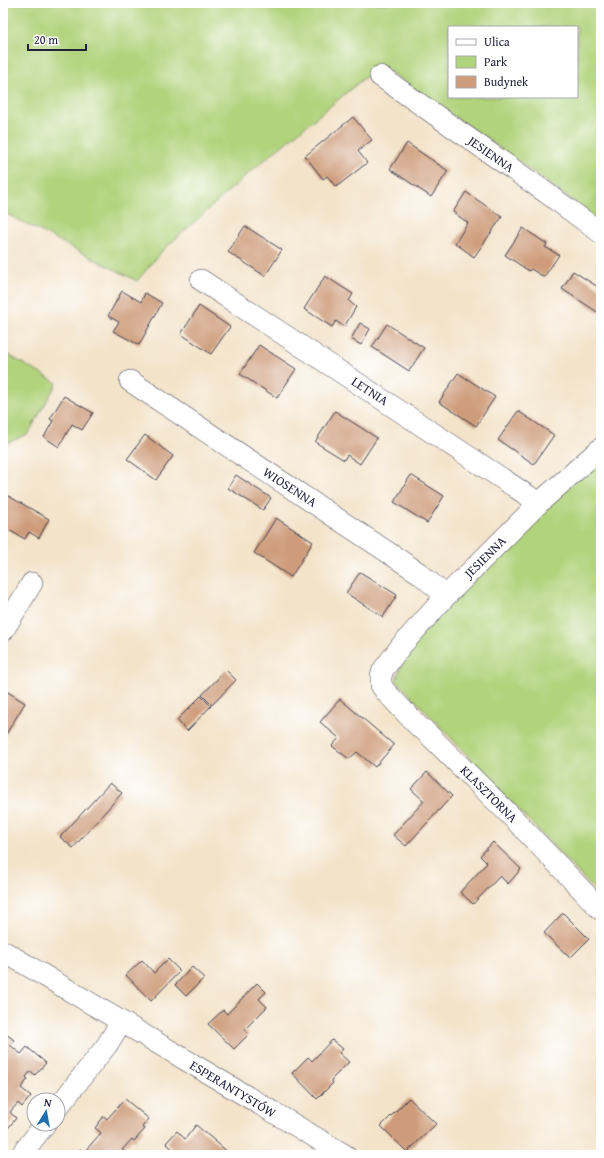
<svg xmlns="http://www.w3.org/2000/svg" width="604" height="1158" font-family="'Gentium Book Plus',serif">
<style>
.green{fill:#b1d37b;stroke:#6a7a5b;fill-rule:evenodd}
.building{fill:#ce9c7a}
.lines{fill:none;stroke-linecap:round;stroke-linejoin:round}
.minor-casing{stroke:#413f50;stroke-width:22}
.minor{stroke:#fff;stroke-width:21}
.labels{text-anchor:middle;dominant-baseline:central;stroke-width:3;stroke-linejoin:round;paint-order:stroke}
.street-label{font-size:13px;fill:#22223b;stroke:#fff}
</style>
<rect width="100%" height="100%" fill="#fff"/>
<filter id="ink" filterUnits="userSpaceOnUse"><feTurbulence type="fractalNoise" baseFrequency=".025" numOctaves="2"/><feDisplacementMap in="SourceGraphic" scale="8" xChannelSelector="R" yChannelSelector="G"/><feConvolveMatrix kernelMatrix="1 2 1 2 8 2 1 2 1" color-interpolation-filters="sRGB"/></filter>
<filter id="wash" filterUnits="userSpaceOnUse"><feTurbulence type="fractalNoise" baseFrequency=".012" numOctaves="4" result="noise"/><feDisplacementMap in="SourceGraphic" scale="16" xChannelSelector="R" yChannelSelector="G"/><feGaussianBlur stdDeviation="0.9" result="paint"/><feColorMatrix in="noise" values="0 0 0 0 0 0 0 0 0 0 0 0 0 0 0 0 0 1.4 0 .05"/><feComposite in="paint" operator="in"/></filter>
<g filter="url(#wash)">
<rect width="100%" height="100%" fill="#f3e3c9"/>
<path class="green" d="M3,3h598v219l-98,-72 -123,-85 -130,107 -88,79 -25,30 -134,-69zM449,27h128v70h-128z
M3,352l54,31 -29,51 -25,11z
M601,459v438l-205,-217 11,-31 146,-149z"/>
<g id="blocks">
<path class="building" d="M353,117l19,23 -14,11 9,12 -31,24 -9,-11 -4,3 -18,-23z
M407,143l41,28 -17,26 -41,-28z
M466,192l36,25 -28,40 -19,-14 13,-20 -15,-11z
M245,226l37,24 -17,26 -37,-24z
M523,228l24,16 -2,3 14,8 -15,22 -13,-8 -2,2 -24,-16z
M573,271l28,18v20l-2,4 -37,-24z
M325,276l28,18 -4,7 7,6 -12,20 -8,-6 -4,6 -28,-18z
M122,291l19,11 4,-9 17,10 -23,42 -26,-14 6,-9 -11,-6z
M199,306l31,21 -19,27 -30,-20z
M360,323l10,6 -9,16 -10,-6z
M387,324l37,24 -15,23 -37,-24z
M259,345l37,24 -19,29 -37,-24z
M458,373l37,24 -19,29 -37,-24z
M64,396l29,17 -11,17 -10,-6 -13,23 -15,-10 9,-16 -3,-2z
M335,411l42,27 -17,26 -13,-9 -3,5 -29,-18z
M518,411l36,24 -20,29 -36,-24z
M145,435l28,21 -17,24 -29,-21z
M236,475l35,23 -8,12 -35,-22z
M411,475l33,21 -17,27 -33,-21z
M3,493l46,26 -10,19 -10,-6 -4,7 -22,-12z
M276,518l37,24 -22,35 -37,-24z
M360,572l37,23 -14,22 -37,-24z
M226,670l10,10 -24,25 -10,-10z
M3,689l22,14 -22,36z
M201,696l10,10 -24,25 -10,-11z
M340,699l54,46 -19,22 -18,-15 -8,7 -17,-13 7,-8 -19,-16z
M427,772l25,24 -46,50 -13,-11 31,-34 -13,-12z
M110,783l12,10 -49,55 -13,-11z
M493,842l28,27 -13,15 -8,-8 -27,28 -13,-12 27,-29 -7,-7z
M563,913l26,26 -19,19 -26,-25z
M168,959l12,12 -29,30 -25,-26 16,-15 12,13z
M192,967l12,11 -18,18 -11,-11z
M257,983l9,9 -7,7 8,8 -23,23 5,4 -15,15 -26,-25 15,-14 4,4z
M5,1033l9,7 -4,5 11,9 6,-7 19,16 -11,12 -4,-4 -5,6 2,2 -7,9 10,8 -9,11 -4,-4 -8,9 6,6 -10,13 -3,-3v-49l1,-1 -1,-1v-42z
M332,1040l11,9 -4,4 10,9 -18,18 2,3 -16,16 -25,-26 16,-16 4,4z
M409,1098l27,26 -29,28 -26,-26z
M125,1099l24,20 -7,8 3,2 -11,12 -2,-2 -10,11 3,2 -2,3h-49l6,-6 4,3 17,-19 -6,-5 9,-12 3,3z
M196,1125l33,28 3,-2 5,4h-58l-13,-12 11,-12 8,8z"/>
</g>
</g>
<g filter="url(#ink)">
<use href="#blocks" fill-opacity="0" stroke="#413f50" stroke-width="1"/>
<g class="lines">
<defs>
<path id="minor" d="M380,76l161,113 60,44
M201,280l338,223
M130,381l289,192 27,23
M601,448l-62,55 -93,93 -45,50 -18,24 -2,6v9l4,6 35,37 4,2 92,91 85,89
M3,631l29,-48
M3,951l342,204
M58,1107l49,-62 14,-23
M21,1155l24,-31"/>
</defs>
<use href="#minor" class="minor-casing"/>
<use href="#minor" class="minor"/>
</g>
</g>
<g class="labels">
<g class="street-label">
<text transform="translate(491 154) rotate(35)">JESIENNA</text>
<text transform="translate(370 391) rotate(33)">LETNIA</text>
<text transform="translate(290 487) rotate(33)">WIOSENNA</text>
<text transform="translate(485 557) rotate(-45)">JESIENNA</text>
<text transform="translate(489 794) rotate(45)">KLASZTORNA</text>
<text transform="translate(233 1089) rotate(31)">ESPERANTYSTÓW</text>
</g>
</g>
<rect width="604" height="1158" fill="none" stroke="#fff" stroke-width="16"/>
<rect x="448" y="26" width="130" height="72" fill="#ffffff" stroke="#a7a7b1"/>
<rect x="456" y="39" width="20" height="6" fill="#ffffff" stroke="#a7a7b1"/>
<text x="484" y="46" font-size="12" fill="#22223b">Ulica</text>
<rect x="456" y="56" width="20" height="12" fill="#b1d37b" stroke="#a7a7b1"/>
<text x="484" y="66" font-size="12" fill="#22223b">Park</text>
<rect x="456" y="76" width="20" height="12" fill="#ce9c7a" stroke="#a7a7b1"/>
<text x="484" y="86" font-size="12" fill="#22223b">Budynek</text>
<g transform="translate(46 1112) rotate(11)"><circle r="19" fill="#ffffff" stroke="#a7a7b1"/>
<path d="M0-3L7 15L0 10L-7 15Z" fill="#1f6fb2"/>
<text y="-6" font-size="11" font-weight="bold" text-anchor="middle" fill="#22223b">N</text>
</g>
<path d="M28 44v6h58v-6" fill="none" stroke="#22223b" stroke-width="2"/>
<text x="34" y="44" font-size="12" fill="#22223b" stroke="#ffffff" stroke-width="3" paint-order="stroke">20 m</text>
</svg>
